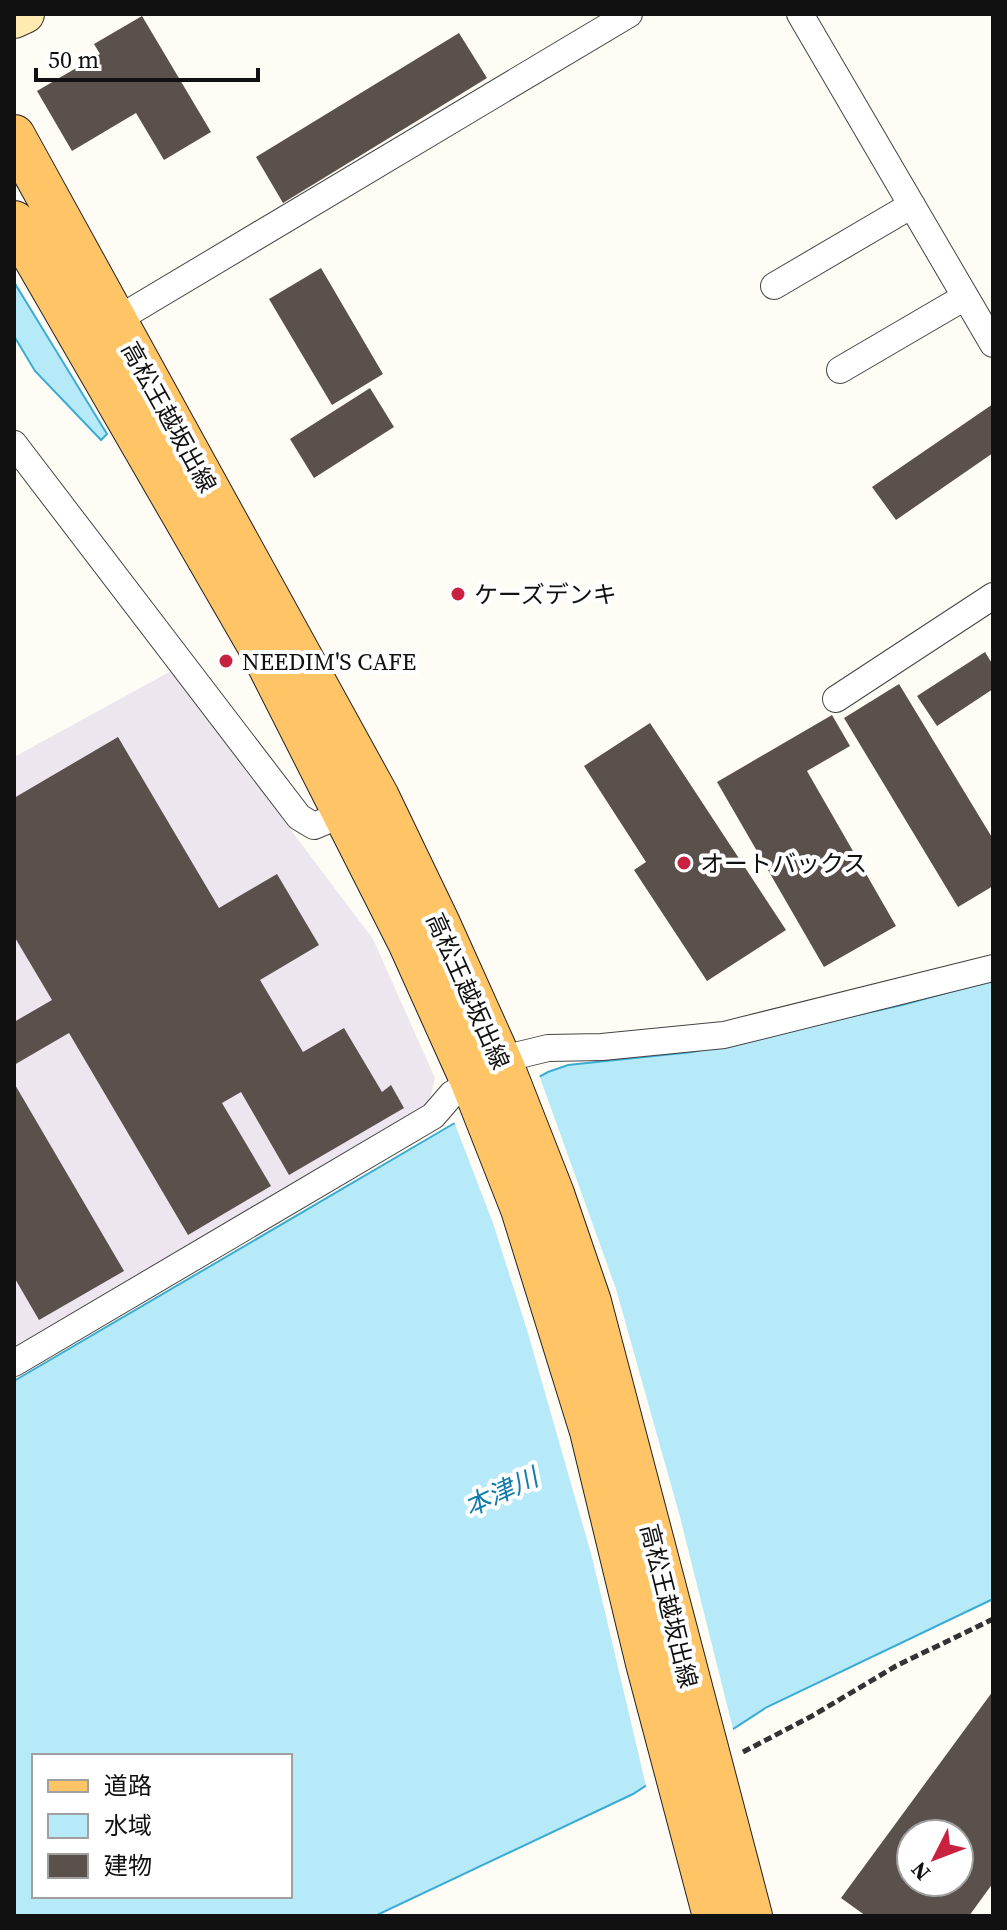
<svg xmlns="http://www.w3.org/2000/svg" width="1007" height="1930" font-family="'Source Serif 4','Noto Sans JP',serif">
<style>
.industrial{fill:#ede6ef}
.water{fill:#b7eaf9;stroke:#3aacd4;stroke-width:2;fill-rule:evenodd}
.pier{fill:#fffcf5}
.building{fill:#5a504c;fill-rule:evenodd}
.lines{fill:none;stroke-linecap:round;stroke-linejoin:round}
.street-casing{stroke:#444;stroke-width:28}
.secondary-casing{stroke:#333;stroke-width:40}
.primary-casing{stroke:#222;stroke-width:44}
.path{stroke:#333;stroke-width:5;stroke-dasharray:8 4;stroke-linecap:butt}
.street{stroke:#fff;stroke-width:26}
.secondary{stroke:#ffebb0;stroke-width:38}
.primary{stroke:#fec466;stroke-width:42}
.poi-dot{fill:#c92140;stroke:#fff;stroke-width:3}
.labels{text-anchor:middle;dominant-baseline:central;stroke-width:8;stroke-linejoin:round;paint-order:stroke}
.street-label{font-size:24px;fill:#111;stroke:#fff}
.poi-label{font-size:24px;fill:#111;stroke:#fff;text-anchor:start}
.water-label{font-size:26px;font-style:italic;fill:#127daa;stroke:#fff}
</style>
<rect width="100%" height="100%" fill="#fffcf5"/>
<path class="industrial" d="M171,671l202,268 62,139 -7,31 -414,240v-592z"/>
<path class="water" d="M14,282l93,152 -6,6 -66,-69 -21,-35z
M993,980v619l-226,108 -134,87 -258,122h-361v-535l439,-257 95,-52 20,-7 124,-13 210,-47zM34,1756h256v140h-256z"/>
<path class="pier" d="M538,1072l78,217 64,228 54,216 -87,57 -55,-233 -64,-224 -35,-110 -40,-104z"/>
<path class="building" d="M142,16l69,116 -47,28 -28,-47 -64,38 -35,-60 63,-37 -6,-10z
M459,33l28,45 -204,125 -27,-46z
M321,268l62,106 -51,31 -63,-106z
M370,388l24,39 -80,51 -24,-39z
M993,404v49l-97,67 -24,-33z
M985,652l8,13v24l-56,37 -20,-30z
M899,684l94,155v47l-35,21 -114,-189z
M832,715l18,31 -43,25 89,155 -72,41 -107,-185z
M650,723l136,207 -79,51 -73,-111 12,-8 -62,-96z
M118,737l101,171 58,-34 42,71 -59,35 43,72 41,-24 38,64 9,-7 13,23 -115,67 -48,-83 -19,11 49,83 -83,49 -119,-202 -55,32v-43l38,-22 -38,-64v-138z
M14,1083l110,188 -85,49 -25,-43z
M993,1691v192l-24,33h-103l-25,-18zM911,1834h48v48h-48z"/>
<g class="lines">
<defs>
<path id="street" d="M800,14l193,330
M774,286l138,-81
M103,328l526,-314
M840,370l125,-73
M14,444l285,373 15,9 43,-18
M836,699l157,-103
M14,1363l419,-247 19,-22 67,-39 29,-7 54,-1 122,-12 269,-67"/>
<path id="secondary" d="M14,19l11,-5"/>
<path id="primary" d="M14,136l364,661 61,127 63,140 51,130 37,108 161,614
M14,222l246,426 149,294 63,140 50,127 69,222 56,232 67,253"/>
</defs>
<use href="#street" class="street-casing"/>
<use href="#secondary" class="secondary-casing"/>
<use href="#primary" class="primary-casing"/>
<path class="path" d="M743,1752l69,-36 84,-50 97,-47"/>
<use href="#street" class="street"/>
<use href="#secondary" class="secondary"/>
<use href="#primary" class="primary"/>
</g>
<g class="poi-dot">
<circle cx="458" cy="594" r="8"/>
<circle cx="226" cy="661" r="8"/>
<circle cx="684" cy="863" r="8"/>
</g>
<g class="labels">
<g class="street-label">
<text transform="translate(169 417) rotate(61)">高松王越坂出線</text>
<text transform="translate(468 991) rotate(66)">高松王越坂出線</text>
<text transform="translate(669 1606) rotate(76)">高松王越坂出線</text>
</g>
<g class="poi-label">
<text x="474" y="594">ケーズデンキ</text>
<text x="242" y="661">NEEDIM'S CAFE</text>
<text x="700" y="863">オートバックス</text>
</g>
<g class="water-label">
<text transform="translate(501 1492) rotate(-25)">本津川</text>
</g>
</g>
<rect width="1007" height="1930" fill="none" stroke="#111111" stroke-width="32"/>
<rect x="32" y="1754" width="260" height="144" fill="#ffffff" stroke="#a0a0a0" stroke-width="2"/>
<rect x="48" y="1780" width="40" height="12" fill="#fec466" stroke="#a0a0a0" stroke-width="2"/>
<text x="104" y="1794" font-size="24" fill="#111111">道路</text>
<rect x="48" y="1814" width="40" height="24" fill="#b7eaf9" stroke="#a0a0a0" stroke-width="2"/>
<text x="104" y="1834" font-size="24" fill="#111111">水域</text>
<rect x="48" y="1854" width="40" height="24" fill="#5a504c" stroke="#a0a0a0" stroke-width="2"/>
<text x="104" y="1874" font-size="24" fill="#111111">建物</text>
<g transform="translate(935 1858) rotate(228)"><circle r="38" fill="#ffffff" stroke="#a0a0a0" stroke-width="2"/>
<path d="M0-6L14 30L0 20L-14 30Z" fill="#c92140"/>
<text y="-12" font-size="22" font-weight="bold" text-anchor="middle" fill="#111111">N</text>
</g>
<path d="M36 68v12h222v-12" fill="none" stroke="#111111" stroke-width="4"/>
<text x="48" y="68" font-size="24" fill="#111111" stroke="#ffffff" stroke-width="6" paint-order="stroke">50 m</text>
</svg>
